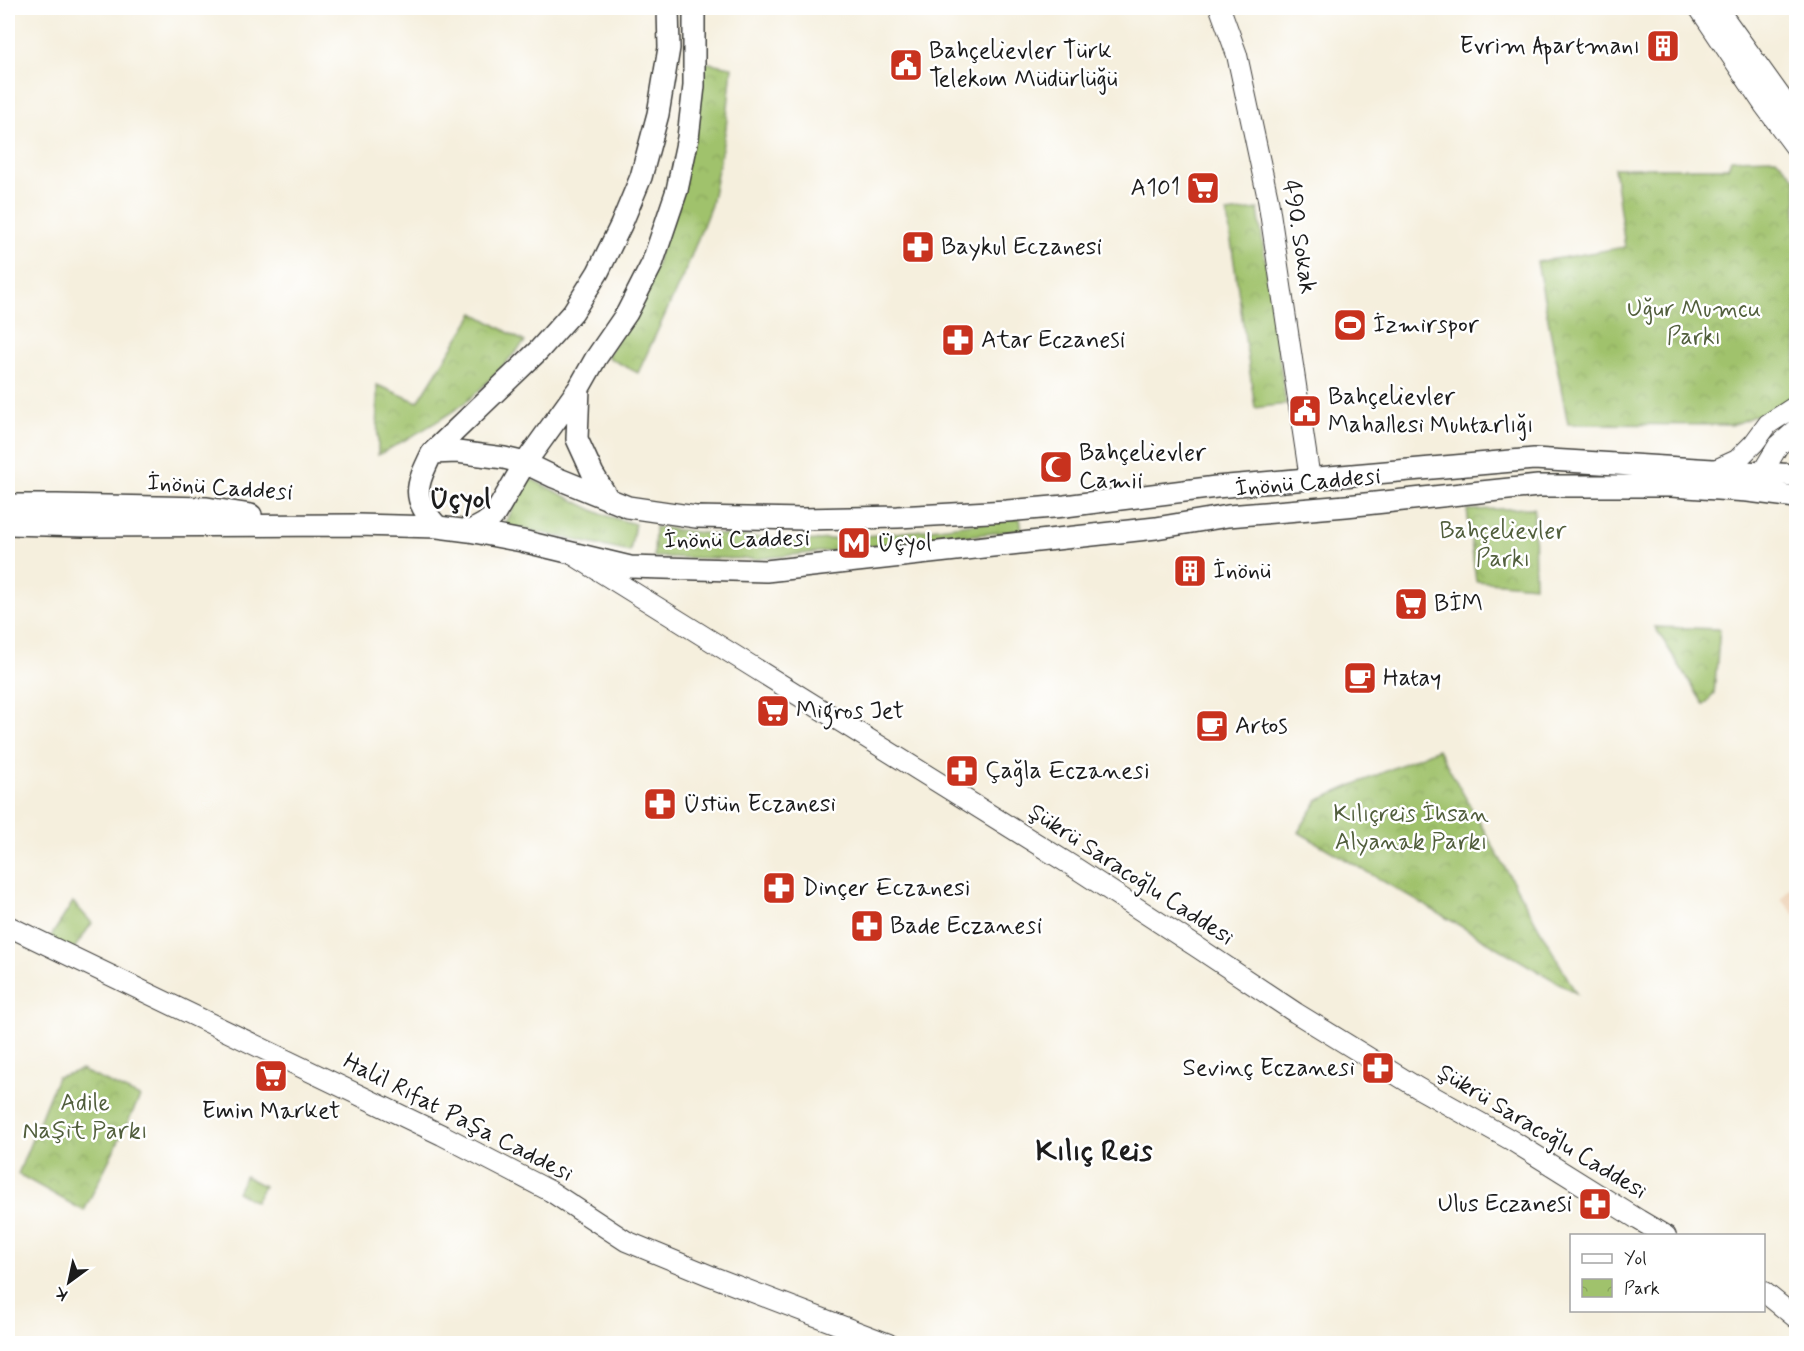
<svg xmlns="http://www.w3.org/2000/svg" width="1804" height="1351" font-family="Mynerve,sans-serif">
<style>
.built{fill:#efd6bc}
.grass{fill:url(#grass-tufts);stroke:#5e6f44;stroke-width:1.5}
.park{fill:url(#park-crowns);stroke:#5e6f44;stroke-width:1.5}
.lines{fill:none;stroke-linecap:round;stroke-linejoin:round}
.secondary-casing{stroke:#3d3c39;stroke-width:22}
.primary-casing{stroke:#3d3c39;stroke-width:24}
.secondary{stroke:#fff;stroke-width:20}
.primary{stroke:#fff;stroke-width:21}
.labels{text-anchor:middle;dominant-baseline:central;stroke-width:5;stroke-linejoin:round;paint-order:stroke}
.poi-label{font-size:24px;fill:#1c1c1c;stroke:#fff;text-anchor:start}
.street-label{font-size:24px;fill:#1c1c1c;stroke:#fff}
.park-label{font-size:24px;fill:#515e3c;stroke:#fff}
.quarter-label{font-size:27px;font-weight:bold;fill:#1c1c1c;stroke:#fff}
.district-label{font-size:30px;font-weight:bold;fill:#1c1c1c;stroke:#fff}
</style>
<defs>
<pattern id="grass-tufts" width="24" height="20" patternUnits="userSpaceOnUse" patternTransform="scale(1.5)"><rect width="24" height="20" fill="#a0c26c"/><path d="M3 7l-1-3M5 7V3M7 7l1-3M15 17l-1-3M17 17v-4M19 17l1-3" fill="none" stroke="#89a65d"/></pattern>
<pattern id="park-crowns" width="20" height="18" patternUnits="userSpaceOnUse" patternTransform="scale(1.5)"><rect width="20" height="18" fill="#a0c26c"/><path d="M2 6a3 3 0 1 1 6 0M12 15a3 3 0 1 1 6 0" fill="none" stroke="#89a65d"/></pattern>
</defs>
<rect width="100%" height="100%" fill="#fff"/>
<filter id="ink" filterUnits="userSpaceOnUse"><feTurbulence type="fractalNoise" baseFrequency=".0167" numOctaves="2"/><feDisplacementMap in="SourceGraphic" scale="12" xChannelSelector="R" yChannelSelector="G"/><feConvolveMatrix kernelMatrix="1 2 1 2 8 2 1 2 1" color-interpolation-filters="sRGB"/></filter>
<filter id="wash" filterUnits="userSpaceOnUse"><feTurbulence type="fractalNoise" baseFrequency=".008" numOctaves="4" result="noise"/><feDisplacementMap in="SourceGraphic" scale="24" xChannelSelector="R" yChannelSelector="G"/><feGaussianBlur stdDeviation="1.35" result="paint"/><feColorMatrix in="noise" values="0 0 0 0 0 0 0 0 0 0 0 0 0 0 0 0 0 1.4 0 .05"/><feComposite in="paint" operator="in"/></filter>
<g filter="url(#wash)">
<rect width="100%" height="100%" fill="#f5efdd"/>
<path class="built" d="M1796,879v37l-15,-17z"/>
<path class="grass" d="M527,477l74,37 34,10 -5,28 -125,-27z
M1020,518l2,12 -266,29 -102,-2 1,-30 57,7 93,7 83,-7z
M73,902l19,21 -21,30 -23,-12z
M245,1176l19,10 -9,16 -18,-10z"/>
<path class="park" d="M698,61l34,6 -6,61 -15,77 -24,62 -49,106 -31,-16 50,-93z
M1776,158l20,21v220l-64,26 -164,-1 -31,-162 88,-15 -11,-79h114l3,-9z
M1258,209l28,195 -31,4 -28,-195z
M474,313l51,29c-20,21 -39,45 -63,63 -26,19 -55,34 -84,50l-1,-70 41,17z
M1534,508l1,78 -59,-5 -9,-71z
M1655,627l65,2 -6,65 -10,11z
M1438,749l138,244 -278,-161 20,-32z
M81,1070l59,27 -56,114 -66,-37 39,-97z"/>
</g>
<g filter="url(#ink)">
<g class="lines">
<defs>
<path id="secondary" d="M1220,8l17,47 31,144 42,280
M1699,8l65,97 32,43
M1717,8l79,110
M1715,470l22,-10 17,-17 14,-19 28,-18
M1754,485l9,-12 3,-7 12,-20 18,-16
M575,556l499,311 126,82 96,64 122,75 93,52 128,80 27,16
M8,926l434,209 108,56 76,50 85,35 178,68
M1764,1292l32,26"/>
<path id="primary" d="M579,388l-2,51 16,35 16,26
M432,453l25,-1 47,6 21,5 29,14 74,30 68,10 107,2 95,-2 109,-6 58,-5 151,-19 318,-28 262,16
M8,505h49l150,3 44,7
M8,524l76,2 273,-1 81,2 31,4 53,10 108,26 136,4 390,-43 72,-12 118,-10 192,-20h133l77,5 48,6
M438,527c-28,-29 -22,-41 -6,-74l107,-103 34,-38 25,-40 23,-47 20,-48 17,-63 11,-66 -1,-40
M469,531c11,-4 19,-8 26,-17l30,-51 54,-75 17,-30 31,-45 25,-49 25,-74 11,-52 6,-52v-78"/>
</defs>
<use href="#secondary" class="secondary-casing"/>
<use href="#primary" class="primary-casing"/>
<use href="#secondary" class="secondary"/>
<use href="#primary" class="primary"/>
</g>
</g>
<defs>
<symbol id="building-square" viewBox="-11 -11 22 22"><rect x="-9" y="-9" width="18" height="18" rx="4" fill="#c8321e" stroke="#fff"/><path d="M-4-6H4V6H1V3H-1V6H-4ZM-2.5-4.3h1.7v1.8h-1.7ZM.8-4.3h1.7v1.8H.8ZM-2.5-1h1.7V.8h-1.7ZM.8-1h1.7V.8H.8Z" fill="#fff"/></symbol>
<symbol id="civic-square" viewBox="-11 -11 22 22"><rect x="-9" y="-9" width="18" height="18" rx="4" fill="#c8321e" stroke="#fff"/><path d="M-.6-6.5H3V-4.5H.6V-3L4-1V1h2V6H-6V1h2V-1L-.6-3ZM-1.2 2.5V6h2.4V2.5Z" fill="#fff"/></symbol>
<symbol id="supermarket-square" viewBox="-11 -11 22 22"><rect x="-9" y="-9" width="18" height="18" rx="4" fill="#c8321e" stroke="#fff"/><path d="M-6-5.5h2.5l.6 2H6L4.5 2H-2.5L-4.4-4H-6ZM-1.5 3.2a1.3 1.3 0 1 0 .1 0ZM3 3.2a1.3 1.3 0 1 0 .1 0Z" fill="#fff"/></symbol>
<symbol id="pharmacy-square" viewBox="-11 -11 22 22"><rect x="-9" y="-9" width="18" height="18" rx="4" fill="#c8321e" stroke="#fff"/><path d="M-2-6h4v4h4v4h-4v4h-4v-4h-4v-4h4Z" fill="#fff"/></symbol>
<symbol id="stadium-square" viewBox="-11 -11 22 22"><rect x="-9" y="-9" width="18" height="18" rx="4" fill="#c8321e" stroke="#fff"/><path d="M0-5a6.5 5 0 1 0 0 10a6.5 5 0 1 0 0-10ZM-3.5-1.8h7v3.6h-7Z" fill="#fff"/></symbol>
<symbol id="mosque-square" viewBox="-11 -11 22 22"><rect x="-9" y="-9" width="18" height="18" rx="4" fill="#c8321e" stroke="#fff"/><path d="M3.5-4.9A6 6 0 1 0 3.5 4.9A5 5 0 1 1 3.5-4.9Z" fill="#fff"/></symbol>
<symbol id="metro-square" viewBox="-11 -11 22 22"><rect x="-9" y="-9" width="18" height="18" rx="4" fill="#c8321e" stroke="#fff"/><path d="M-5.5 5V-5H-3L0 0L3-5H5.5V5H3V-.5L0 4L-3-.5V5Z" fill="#fff"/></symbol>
<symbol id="cafe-square" viewBox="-11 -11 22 22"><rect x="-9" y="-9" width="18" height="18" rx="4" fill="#c8321e" stroke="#fff"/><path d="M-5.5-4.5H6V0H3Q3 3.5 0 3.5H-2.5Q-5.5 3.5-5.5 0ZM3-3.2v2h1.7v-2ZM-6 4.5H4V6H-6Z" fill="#fff"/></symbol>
</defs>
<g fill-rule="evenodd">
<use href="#building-square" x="1644" y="27" width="38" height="38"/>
<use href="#civic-square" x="887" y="46" width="38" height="38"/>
<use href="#supermarket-square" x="1184" y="169" width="38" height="38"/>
<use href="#pharmacy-square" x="899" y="228" width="38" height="38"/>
<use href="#stadium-square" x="1331" y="306" width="38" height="38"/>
<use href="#pharmacy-square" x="939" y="321" width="38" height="38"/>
<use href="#civic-square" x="1286" y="392" width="38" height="38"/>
<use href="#mosque-square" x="1037" y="448" width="38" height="38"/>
<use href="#metro-square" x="835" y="524" width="38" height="38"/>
<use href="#building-square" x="1171" y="552" width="38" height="38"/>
<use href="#supermarket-square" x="1392" y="585" width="38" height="38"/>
<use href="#cafe-square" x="1341" y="659" width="38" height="38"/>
<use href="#supermarket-square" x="754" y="692" width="38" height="38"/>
<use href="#cafe-square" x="1193" y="707" width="38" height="38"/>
<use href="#pharmacy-square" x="943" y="752" width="38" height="38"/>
<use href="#pharmacy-square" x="641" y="785" width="38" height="38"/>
<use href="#pharmacy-square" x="760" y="869" width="38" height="38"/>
<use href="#pharmacy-square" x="848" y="907" width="38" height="38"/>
<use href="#pharmacy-square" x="1359" y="1049" width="38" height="38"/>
<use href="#supermarket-square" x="252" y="1057" width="38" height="38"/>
<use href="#pharmacy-square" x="1576" y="1185" width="38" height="38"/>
</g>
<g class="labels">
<g class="poi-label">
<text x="1640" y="46" text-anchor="end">Evrim Apartmanı</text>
<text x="929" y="51">Bahçelievler Türk<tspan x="929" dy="28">Telekom Müdürlüğü</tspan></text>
<text x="1180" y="188" text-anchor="end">A101</text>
<text x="941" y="247">Baykul Eczanesi</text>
<text x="1373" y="325">İzmirspor</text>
<text x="981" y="340">Atar Eczanesi</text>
<text x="1328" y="397">Bahçelievler<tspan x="1328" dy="28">Mahallesi Muhtarlığı</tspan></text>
<text x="1079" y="453">Bahçelievler<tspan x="1079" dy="28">Camii</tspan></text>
<text x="877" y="543">Üçyol</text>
<text x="1213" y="571">İnönü</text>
<text x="1434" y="604">BİM</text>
<text x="1383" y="678">Hatay</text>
<text x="796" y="711">Migros Jet</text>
<text x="1235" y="726">Artos</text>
<text x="985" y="771">Çağla Eczanesi</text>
<text x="683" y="804">Üstün Eczanesi</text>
<text x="802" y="888">Dinçer Eczanesi</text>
<text x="890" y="926">Bade Eczanesi</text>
<text x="1355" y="1068" text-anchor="end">Sevinç Eczanesi</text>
<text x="271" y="1111" text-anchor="middle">Emin Market</text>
<text x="1572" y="1204" text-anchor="end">Ulus Eczanesi</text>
</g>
<g class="street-label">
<text transform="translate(1299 237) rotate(81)">490. Sokak</text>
<text transform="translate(1308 483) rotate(-5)">İnönü Caddesi</text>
<text transform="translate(220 488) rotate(4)">İnönü Caddesi</text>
<text transform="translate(737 540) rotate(-1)">İnönü Caddesi</text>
<text transform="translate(1131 875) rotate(33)">Şükrü Saracoğlu Caddesi</text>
<text transform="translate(458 1118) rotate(27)">Halil Rıfat Paşa Caddesi</text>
<text transform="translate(1542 1132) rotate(31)">Şükrü Saracoğlu Caddesi</text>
</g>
<g class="park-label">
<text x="1694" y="309">Uğur Mumcu<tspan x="1694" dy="28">Parkı</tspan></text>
<text x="1503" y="531">Bahçelievler<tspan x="1503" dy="28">Parkı</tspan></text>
<text x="1411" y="814">Kılıçreis İhsan<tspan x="1411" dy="28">Alyanak Parkı</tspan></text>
<text x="85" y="1103">Adile<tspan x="85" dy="28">Naşit Parkı</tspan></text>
</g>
<g class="quarter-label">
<text x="460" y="499">Üçyol</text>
</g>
<g class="district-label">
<text x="1094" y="1151">Kılıç Reis</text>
</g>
</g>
<rect width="1804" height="1351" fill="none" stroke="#fff" stroke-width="30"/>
<rect x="1570" y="1234" width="195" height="78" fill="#ffffff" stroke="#a4a4a4" stroke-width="1.5"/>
<rect x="1582" y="1254" width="30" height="9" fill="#ffffff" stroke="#a4a4a4" stroke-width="1.5"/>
<text x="1624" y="1264" font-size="18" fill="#1c1c1c">Yol</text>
<rect x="1582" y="1279" width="30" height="18" fill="url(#park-crowns)" stroke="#a4a4a4" stroke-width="1.5"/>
<text x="1624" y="1294" font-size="18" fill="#1c1c1c">Park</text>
<g transform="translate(69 1282) rotate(213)" stroke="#ffffff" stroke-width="4.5" paint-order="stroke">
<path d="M0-4.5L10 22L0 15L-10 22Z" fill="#1c1c1c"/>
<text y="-9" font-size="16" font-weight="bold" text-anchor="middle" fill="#1c1c1c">K</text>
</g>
</svg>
